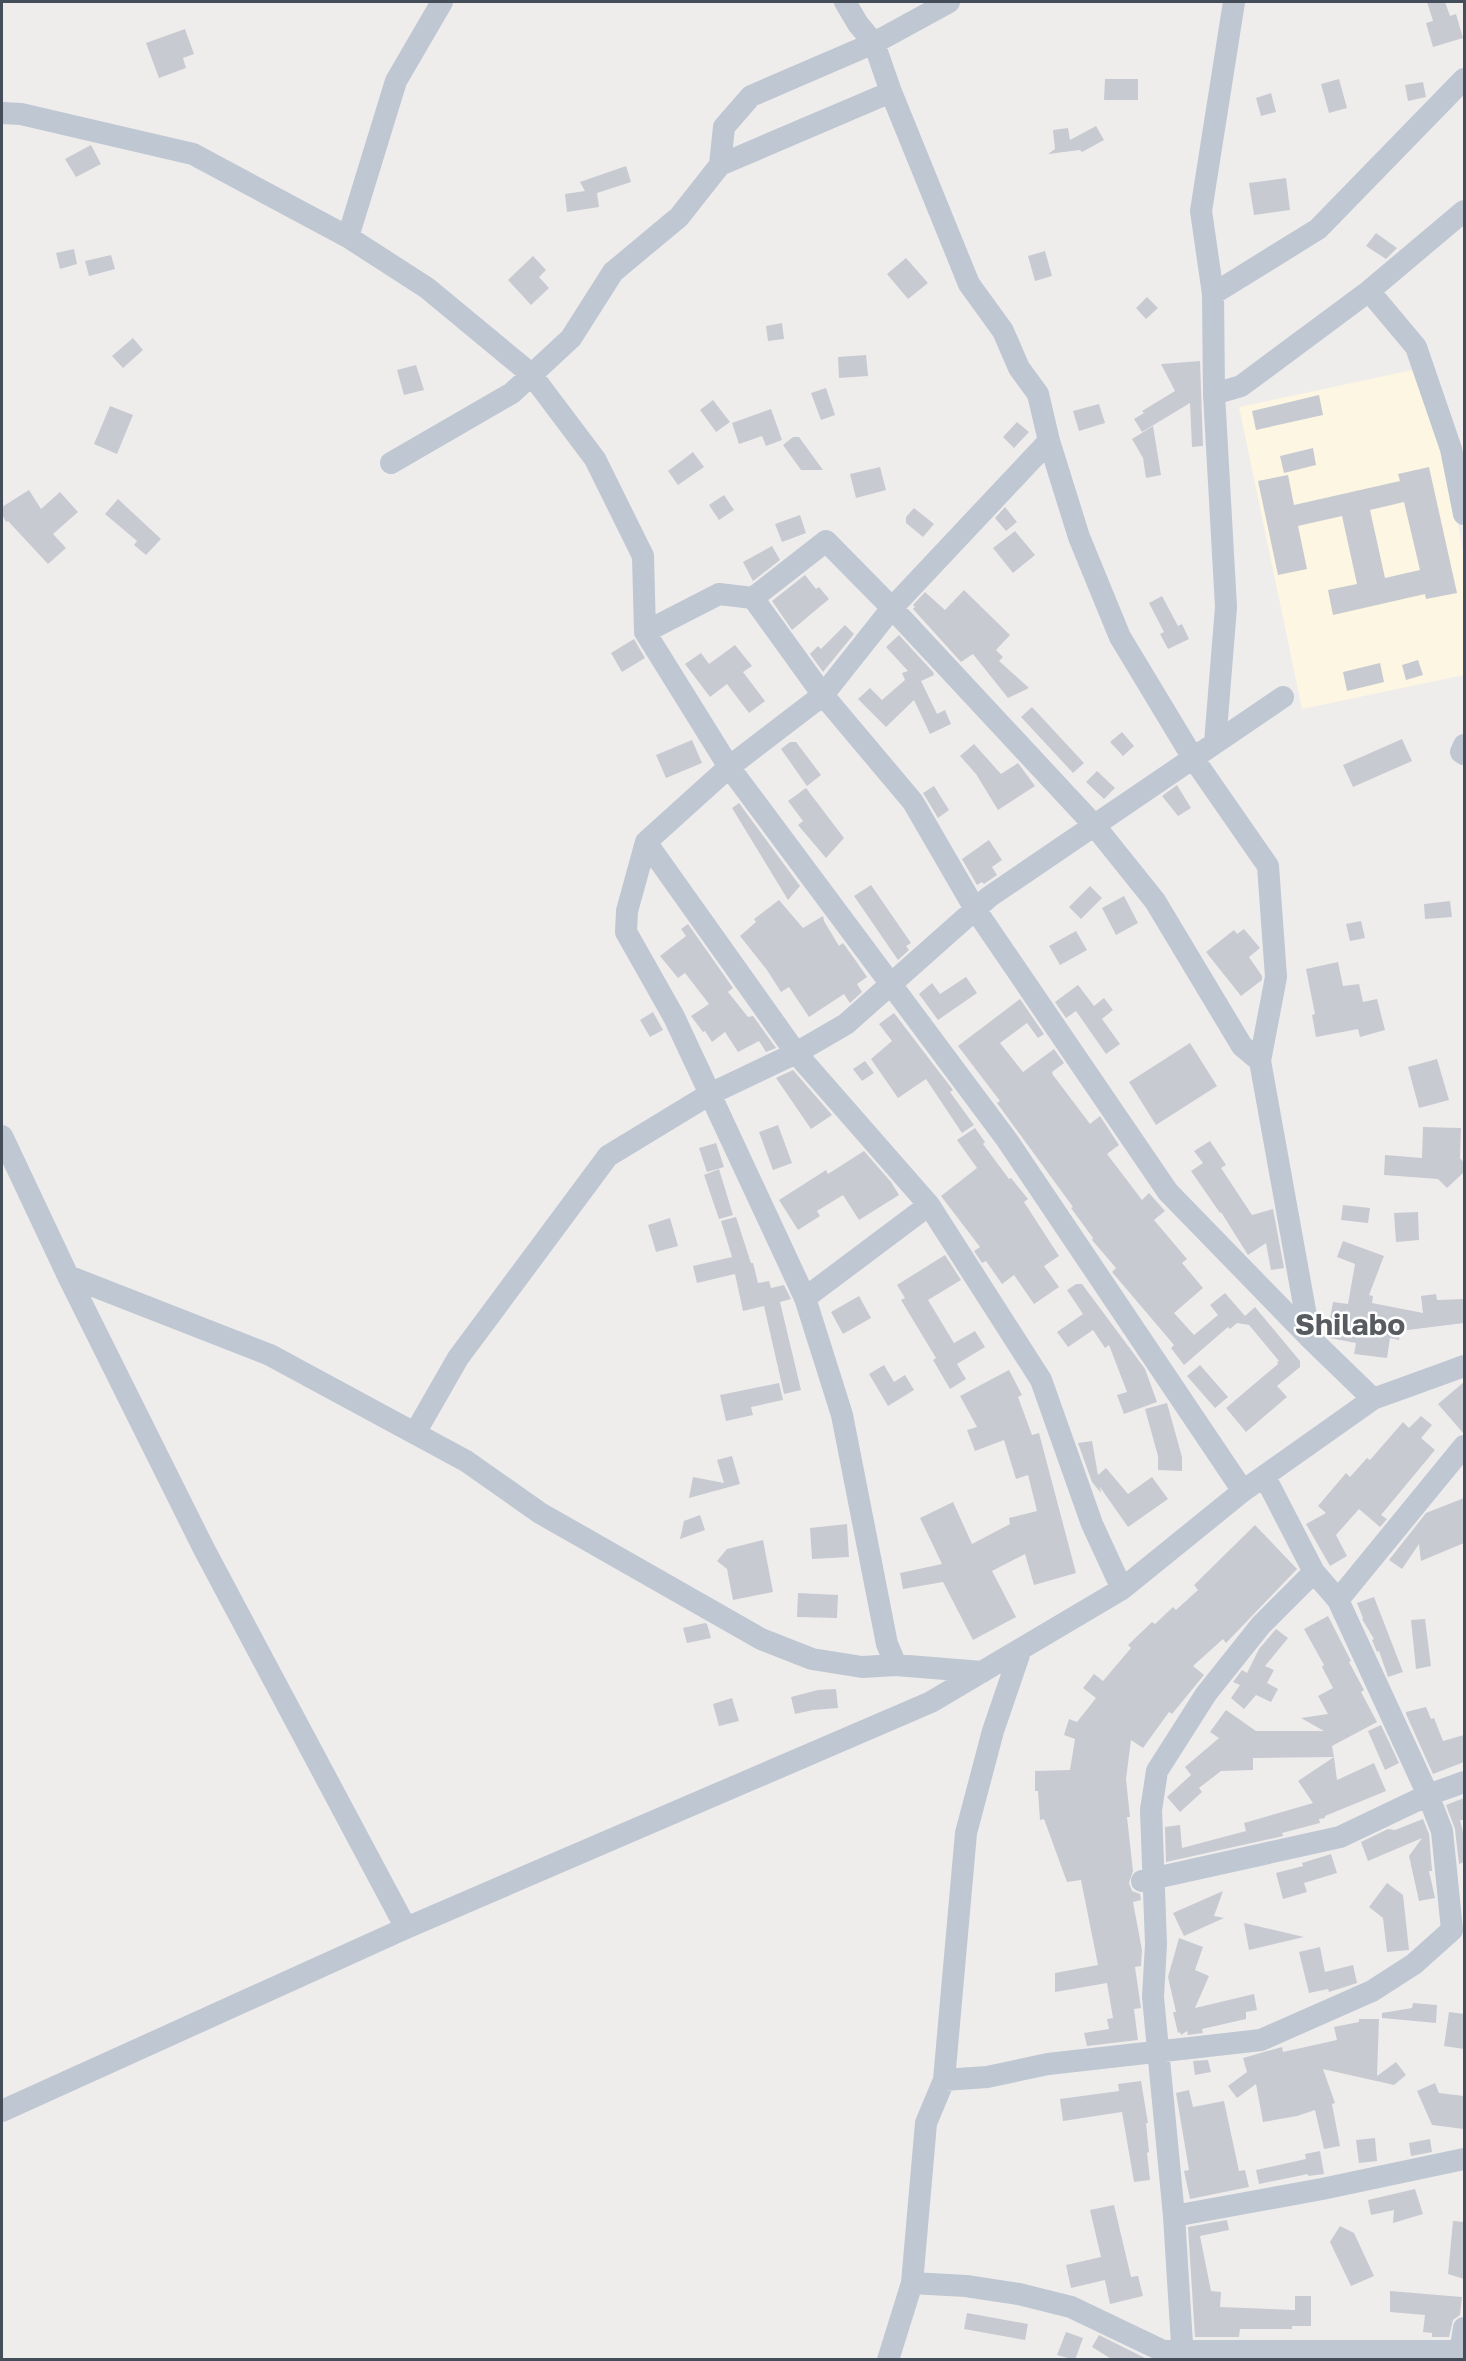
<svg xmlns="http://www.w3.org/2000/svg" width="1466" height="2361" font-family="'Golos Text',sans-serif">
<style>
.commercial{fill:#fcf6e2}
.building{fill:#c8cad2;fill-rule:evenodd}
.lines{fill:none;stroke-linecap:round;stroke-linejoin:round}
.minor{stroke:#bec7d2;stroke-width:22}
.labels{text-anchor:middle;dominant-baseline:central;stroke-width:5;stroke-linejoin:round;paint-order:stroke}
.town-label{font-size:30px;font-weight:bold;fill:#585c61;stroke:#fff}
</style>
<rect width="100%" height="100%" fill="#efecec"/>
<path class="commercial" d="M1431,366l33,193v116l-162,34 -63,-302z"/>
<path class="building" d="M1427,2h18l5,14 6,-2 7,24 -30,9 -7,-24 7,-2z
M185,29l9,25 -11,4 3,10 -27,10 -13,-35z
M1105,79h33v21h-34z
M1339,79l8,29 -18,5 -8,-29z
M1423,82l3,15 -18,4 -3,-16z
M1271,93l5,19 -15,4 -5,-18z
M1096,126l8,14 -22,12 -2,-2 -32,4 7,-5 -2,-19 15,-2 2,12z
M91,145l10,19 -25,13 -11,-18z
M626,166l5,16 -34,11 2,14 -32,5 -2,-18 20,-3 -5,-9z
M1286,178l4,32 -36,5 -5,-32z
M1376,233l21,15 -11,11 -20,-13z
M74,249l3,15 -17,5 -4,-16z
M1045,251l7,25 -17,5 -7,-25z
M111,255l4,14 -26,7 -4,-15z
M533,256l13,14 -7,7 10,11 -18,17 -23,-25z
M906,258l22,25 -20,16 -21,-25z
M1147,297l11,11 -12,11 -10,-11z
M782,323l2,16 -16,2 -2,-15z
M133,338l10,12 -20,18 -11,-12z
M866,355l2,21 -29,2 -1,-21z
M1200,361l3,85 -11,1 -2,-44 -48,29 -8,-13 10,-6 -2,-2 33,-20 -14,-27z
M416,365l8,25 -20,5 -7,-25z
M826,388l9,27 -14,5 -10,-27z
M1319,395l4,20 -67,15 -4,-19z
M713,400l17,22 -14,10 -16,-22z
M1099,404l6,19 -26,8 -6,-20z
M110,406l23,9 -16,39 -23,-10z
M771,409l11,31 -16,6 -4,-10 -23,8 -7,-21z
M1017,422l12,10 -15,16 -11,-11z
M1153,426l8,49 -15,3 -3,-20 -11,-19z
M793,437h6l24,33h-22l-18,-25z
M1313,448l3,17 -32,8 -4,-17z
M693,452l11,15 -26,18 -10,-14z
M880,467l6,23 -30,8 -6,-24z
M1429,467l28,126 -31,6 -1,-5 -92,21 -5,-25 29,-6 -15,-68 -44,10 9,43 -29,6 -20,-94 30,-6 6,30 106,-24 -2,-7zM1404,502l16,68 -35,8 -15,-68z
M29,490l12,19 19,-17 18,20 -25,22 13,14 -18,16 -40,-43 -2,1 -4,-8v-7z
M724,495l10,15 -15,10 -10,-15z
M118,499l43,40 -15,16 -12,-10 3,-4 -32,-27z
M1005,507l12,15 -11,9 -11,-13z
M914,508l20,16 -11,13 -17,-14v-6z
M800,515l6,18 -24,9 -7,-18z
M1015,531l20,24 -22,18 -20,-25z
M772,546l8,14 -27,21 -10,-19z
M805,575l11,14 3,-2 10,12 -37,31 -20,-29z
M964,590l46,45 -14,15 7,7 -4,4 30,27 -21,10 -35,-44 -12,8 -48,-53 2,-2 -2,-2 12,-13 20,18z
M1162,596l16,30 4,-2 7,15 -21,10 -8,-15 4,-2 -15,-29z
M845,625l9,9 -31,38 -13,-18 8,-8 3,3z
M899,635l34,37 1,3 -13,6 16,33 8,-4 6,14 -21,10 -16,-34 -28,27 -28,-28 12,-11 12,12 23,-20 -3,-7 6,-2 -22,-24z
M634,639l11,19 -23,14 -11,-19z
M735,645l17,21 -9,6 22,29 -16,12 -22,-29 -17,13 -25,-33 16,-11 8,11z
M1418,660l5,15 -17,5 -4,-15z
M1380,663l4,19 -37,9 -4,-19z
M1032,707l52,56 -11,10 -52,-56z
M1122,732l12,14 -11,10 -13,-14z
M1402,739l10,22 -59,26 -10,-22z
M692,740l10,23 -36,15 -10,-23z
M790,742h6l25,33 -14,11 -26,-37z
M974,744l27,30 17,-11 17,23 -37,24 -22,-36 -16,-18z
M1097,771l18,17 -11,11 -18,-17z
M1177,785l14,23 -13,8 -16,-20z
M934,786l15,24 -11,8 -15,-25z
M806,788l38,50 -18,20 -28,-33 5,-4 -15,-20z
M739,803l61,83 -12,14 -56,-92z
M989,840l13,20 -10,7 5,8 -13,9 -2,-2 -5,3 -15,-26z
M871,885l40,58 -5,3 3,4 -11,10 -44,-64z
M1090,886l12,12 -21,21 -12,-12z
M1124,896l14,27 -22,12 -14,-27z
M779,900l24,28 20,-12 1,5 15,25 4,-3 13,18 11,16 -10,7 5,8 -12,11 -6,-9 -35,23 -20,-30 -8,5 -14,-22 -27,-34 16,-14 -2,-3z
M1450,901l2,16 -27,2 -1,-15z
M1361,921l4,17 -15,3 -4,-17z
M688,924l45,64 -5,4 20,25 5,-1 23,32 -10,4 -7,-11 -21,11 -13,-20 -13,10 -7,-11 -2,1 -12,-16 18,-12 -24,-31 -7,5 -18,-22 26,-20 -5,-7z
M1244,929l16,19 -11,9 13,19v4l-21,16 -35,-44 28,-22 3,4z
M1076,931l11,19 -27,15 -11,-19z
M1338,962l5,24 16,-2 4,18 14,-3 8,31 -25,7 -2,-8 -42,8 -4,-22 3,-1 -9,-45z
M966,977l11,16 -39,27 -19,-26 13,-11 8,11z
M1078,985l16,21 10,-8 9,12 -11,9 18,25 -14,10 -30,-43 -10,7 -11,-16z
M1020,999l24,35 -6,4 -11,-15 -27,20 23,29 31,-23 10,14 -12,9 1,3 37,49 10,-8 19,29 -12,9 35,46 7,-7 16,18 -11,9 33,39 -5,4 21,25 -29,25 20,22 24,-20 -8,-10 15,-12 20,23 10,-9 45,54v6l-23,19 10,11 -41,35 -20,-24 52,-44 -1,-2 2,-1 -30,-36 -12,-2 -7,6 -2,-2 -44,38 -13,-17 3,-3 -62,-73 4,-4 -24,-28 1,-2 -22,-30 2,-1 -76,-104 3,-2 -42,-55z
M653,1012l10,18 -13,7 -10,-17z
M894,1013l59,77 -3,2 24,33 -12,8 -36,-54 -28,19 -27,-39 21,-18 -13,-17z
M1190,1043l27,43 -61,39 -27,-43z
M1437,1059l12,41 -30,8 -11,-41z
M865,1061l9,12 -12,8 -9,-12z
M793,1070l39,45 -21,14 -35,-51z
M778,1125l14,38 -19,7 -14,-38z
M1423,1127l38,1 -1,30 4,5v9l-17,16 -9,-9 -54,-4 1,-20 37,3z
M975,1128l10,14 -2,2 26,35 2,-1 17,21 -4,3 35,54 -15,10 15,21 -25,17 -20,-29 -12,9 -16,-23 -4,2 -8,-12 6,-4 -39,-51 36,-28 -20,-28z
M1210,1141l16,24 -5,3 31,47 21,-6 11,59 -13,2 -5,-27 -18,12 -27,-43 -1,1 -29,-42 12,-8 -9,-12z
M716,1143l8,24 -17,5 -8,-24z
M864,1151l27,31 8,13 -40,25 -16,-25 -26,16 3,5 -22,14 -19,-30 47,-30 2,4z
M719,1169l14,46 -14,4 -15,-44z
M1343,1205l27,3 -2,15 -27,-3z
M1418,1212l1,28 -23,2 -2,-29z
M736,1217l15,46h2l5,20 11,-2 2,7 13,-3 7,14 -11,3 21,88 -17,4 -20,-88 -21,5 -8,-37 -38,9 -4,-17 39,-9 -11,-36z
M670,1218l8,28 -22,6 -8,-27z
M1343,1241l41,15 -15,39 4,1 -1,7 51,10 -2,-17 15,-2 1,6 27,-1v24l-64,8 -1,9 -9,-2 -3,20 -33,-4 2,-11 -26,-5 -3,-3 6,-33 15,2 7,-40 -18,-7z
M945,1255l16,25 -33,20 26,43 21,-12 10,16 -28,17 9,15 -16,10 -17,-29 3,-2 -35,-58 4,-2 -8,-13z
M1076,1284h6l55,74 8,11 12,33 -33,12 -7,-19 10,-3 -18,-47 -4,3 -12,-18 -25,17 -11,-15 26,-18 -16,-24z
M859,1296l12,22 -28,16 -12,-22z
M884,1365l10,17 11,-7 9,15 -26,16 -19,-32z
M1200,1365l28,32 -13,11 -28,-32z
M1009,1370l13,25 -4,2 14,38 7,-2 37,140 -42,12 -9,-31 -33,17 24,46 -43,23 -30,-58 -40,7 -3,-16 42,-9 -22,-46 33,-16 19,42 38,-20 -1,-6 28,-7 -9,-36 -12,4 -12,-39 -29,11 -8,-21 10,-3 -17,-31z
M1464,1382v51h-1l-25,-29z
M779,1383l4,17 -32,7 2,8 -27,6 -6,-26z
M1167,1403l15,54v14l-24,-1v-14l-13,-47z
M1421,1416l11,9 -11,13 14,12 -54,65 6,4 -7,8 -21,-18 -23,26 11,21 -17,10 -24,-42 20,-11 -8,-7 28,-33 4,4 17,-19 3,2 33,-38 6,6z
M1092,1441l6,34 8,-7 22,26 24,-17 16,22 -40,28 -28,-40 1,6 -9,-11 -14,-39z
M732,1456l8,28 -51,14 4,-21 31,6 -7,-23z
M1464,1498v45l-43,18 -2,-17 -17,25 -13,-9 37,-47z
M700,1515l5,15 -25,9 4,-18z
M847,1524l2,33 -37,2 -2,-31z
M1255,1525l42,44 -71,74 -3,-4 -30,27 11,9 -32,39 -3,-2 -26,36 -12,-8 -5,39 4,38h-3l6,54 -4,12 3,8 8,3 1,6 -8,2 9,48 -1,16 -6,1 6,41 -7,1 4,31 -51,6 -3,-13 25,-4 -2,-10 6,-1 -6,-35 -52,9v-19l43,-8 -17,-85 -14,2 -23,-63 -4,1 -2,-29h-3v-20l35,-1 5,-31 -11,-4 5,-16 8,3 19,-24 -13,-10 11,-14 9,7 28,-33 -3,-3 24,-23 3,2 18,-17 3,3 22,-20 -4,-5z
M763,1540l10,52 -40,8 -6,-31 -10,-8 10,-12z
M798,1593l40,2 -1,23 -40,-1z
M1374,1597l29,75 -15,5 -9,-26 -2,1 -5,-12 2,-1 -12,-20 1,-1 -6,-15z
M1328,1616l23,45 -2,1 15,28 -3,2 16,30 -45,24 2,11 -81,1v12l-32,1 -22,17 3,4 -22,20 -13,-15 24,-22 -6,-8 34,-29 -9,-6 16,-22 30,21h68l-23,-13 27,-4 -10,-18 15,-8 -11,-21 2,-2 -20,-36z
M1425,1619l6,47 -15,3 -5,-49z
M705,1623l2,1 4,14 -24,5 -4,-15z
M1276,1629l12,9 -23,28 9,4 -7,13 11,6 -7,13 -15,-7 -12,14 -13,-11 9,-13 -7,-3 9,-12 5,3 12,-24z
M836,1689l2,19 -25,2 -18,4 -4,-17 27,-7z
M732,1698l7,23 -20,5 -6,-22z
M1426,1707l5,12 3,-1 9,23 21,-6v27l-31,12 -27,-60v-2z
M1381,1725l18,38 -14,7 -17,-39z
M1334,1757l3,23 37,-17 12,28 -61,25v2l-6,1 1,4 -38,10 1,3 -117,26 -1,-35 15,-2 2,23 64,-17 -2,-8 69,-20 -15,-22z
M1464,1798v22h-4l4,16v26l-5,2 -4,-35 -9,-24z
M1423,1819l6,15 3,37h-3l6,27 -16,3 -10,-45 13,-18 -54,23 -7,-19 27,-13 7,1z
M1331,1854l6,19 -33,10 3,9 -24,7 -7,-26 27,-7 -1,-3z
M1387,1883l16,12 6,55 -22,2 -4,-34 -14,-11z
M1223,1891l-9,25 10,2 -40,18 -11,-23z
M1244,1923l60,14 -55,13z
M1179,1938l24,9 -8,23 14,6 -14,32 59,-14 3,16 -11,2v7l-44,10 1,4 -15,2 -1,-4 -6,4 -1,-3 -2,1 -5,-21h3l-8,-35z
M1320,1947l5,25 28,-7 4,18 -28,9 -1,-3 -19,4 -10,-41z
M1413,2003l24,2 -1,18 -54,-5v-5l30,-5z
M1449,2012l15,2v35l-20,-3z
M1359,2019h20l-2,57 19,-14 10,13 -12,10 -71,-16 12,34 -3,1 8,42 -16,3 -9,-39 -18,6 -34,6 -7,-38 -19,14 -9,-12 19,-14 -4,-14 39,-11 1,5 54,-12 -3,-13 25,-5z
M1208,2060l3,12 -16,3 -2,-14z
M1141,2081l7,42h-2l3,29 -2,1 3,27 -16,2 -12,-70 -59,9 -3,-22 59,-8 -1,-7z
M1435,2083l4,10 25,3v33l-32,-4 -15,-34z
M1189,2090l4,17 31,-6 15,70 6,-1 4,17 -59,12 -6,-28 5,-1 -13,-77z
M1375,2138l2,23 -18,2 -3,-23z
M1430,2139l2,13 -21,4 -2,-13z
M1320,2151l4,23 -16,2v-2l-49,10 -3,-14 50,-11 -1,-5z
M1415,2189l8,25 -30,9 1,-13 -23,5 -3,-15z
M1114,2205l17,72 7,-1 5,20 -33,8 -5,-24 -34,8 -5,-23 35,-8 -11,-47z
M1227,2220l2,10 -29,6 11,55 10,1 -1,15 75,3v-14h16v30h-19v3h-52l-1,8h-44l-7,-110z
M1453,2221l11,1v57l-16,-5z
M1340,2226l14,7 20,43 -23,10 -21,-44z
M1390,2291l72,6 -2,18 -7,5 -4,17h-17v-4l-9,-1 2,-17 -35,-3z
M967,2313l61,11 -3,16 -61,-11z
M1066,2332l17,6 -8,22 -18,-5z
M1099,2335l50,25h-36l-21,-13z"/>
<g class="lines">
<path class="minor" d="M845,2l13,22 16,19 17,49 78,192 34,47 16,37 19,26 11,47 30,96 41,100 73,121 75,108 8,111 -16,84 50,277
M2,113l19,1 172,40 155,83 79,51 104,86 64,85 48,97 2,76 84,135 278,373 236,351
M720,165l4,-38 27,-31 123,-53 75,-41
M348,237l48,-156 46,-79
M1369,291l47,56 35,102 13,65
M1213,294l105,-65 146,-150
M1214,394l27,-8 128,-95 95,-80
M1049,441l-157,167 -69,87 -94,72 -83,75 -19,69 -1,21 48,85 36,77 86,-41 50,-29 143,-127 294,-200
M391,463l121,-70 59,-55 42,-66 66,-55 41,-52 171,-73
M753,598l70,97 90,107 62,107 193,283 142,146 63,61
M645,632l74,-38 34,4 73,-57 66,67 202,217 61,76 87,145 18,15
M1215,743l11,-136 -12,-213 -1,-100 -12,-83 33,-209
M1464,745l-3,7 3,2
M646,842l150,211 133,152 112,175 51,144 30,65
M2,1136l66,140 136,273 202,379
M68,1276l202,79 196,106 74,52 221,126 51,20 50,8 34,-2 86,7
M805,1298l124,-93
M415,1433l43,-75 150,-202 102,-62 95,204 37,117 45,229 9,21
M1338,1600l126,-154
M1142,1881l198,-44 88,-42 36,-13
M944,2080l22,-247 27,-102 28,-82
M2,2111l404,-183 525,-226 191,-113 121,-98 130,-92 91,-33
M1174,2216l148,-27 142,-30
M912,2283l54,3 53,8 52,13 92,44h301
M888,2360l24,-77 14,-160 18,-43 43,-3 61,-13 213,-24 111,-49 42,-27 38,-34 -10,-99 -14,-36 -90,-195 -24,-28 -49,-95
M1183,2360l-9,-144 -21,-219 3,-53 -5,-134 6,-39 49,-77 55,-69 53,-53
M1459,2360l5,-32"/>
</g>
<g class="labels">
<g class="town-label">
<text x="1350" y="1324">Shilabo</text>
</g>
</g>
<rect width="1466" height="2361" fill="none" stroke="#444e5a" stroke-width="6"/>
</svg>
